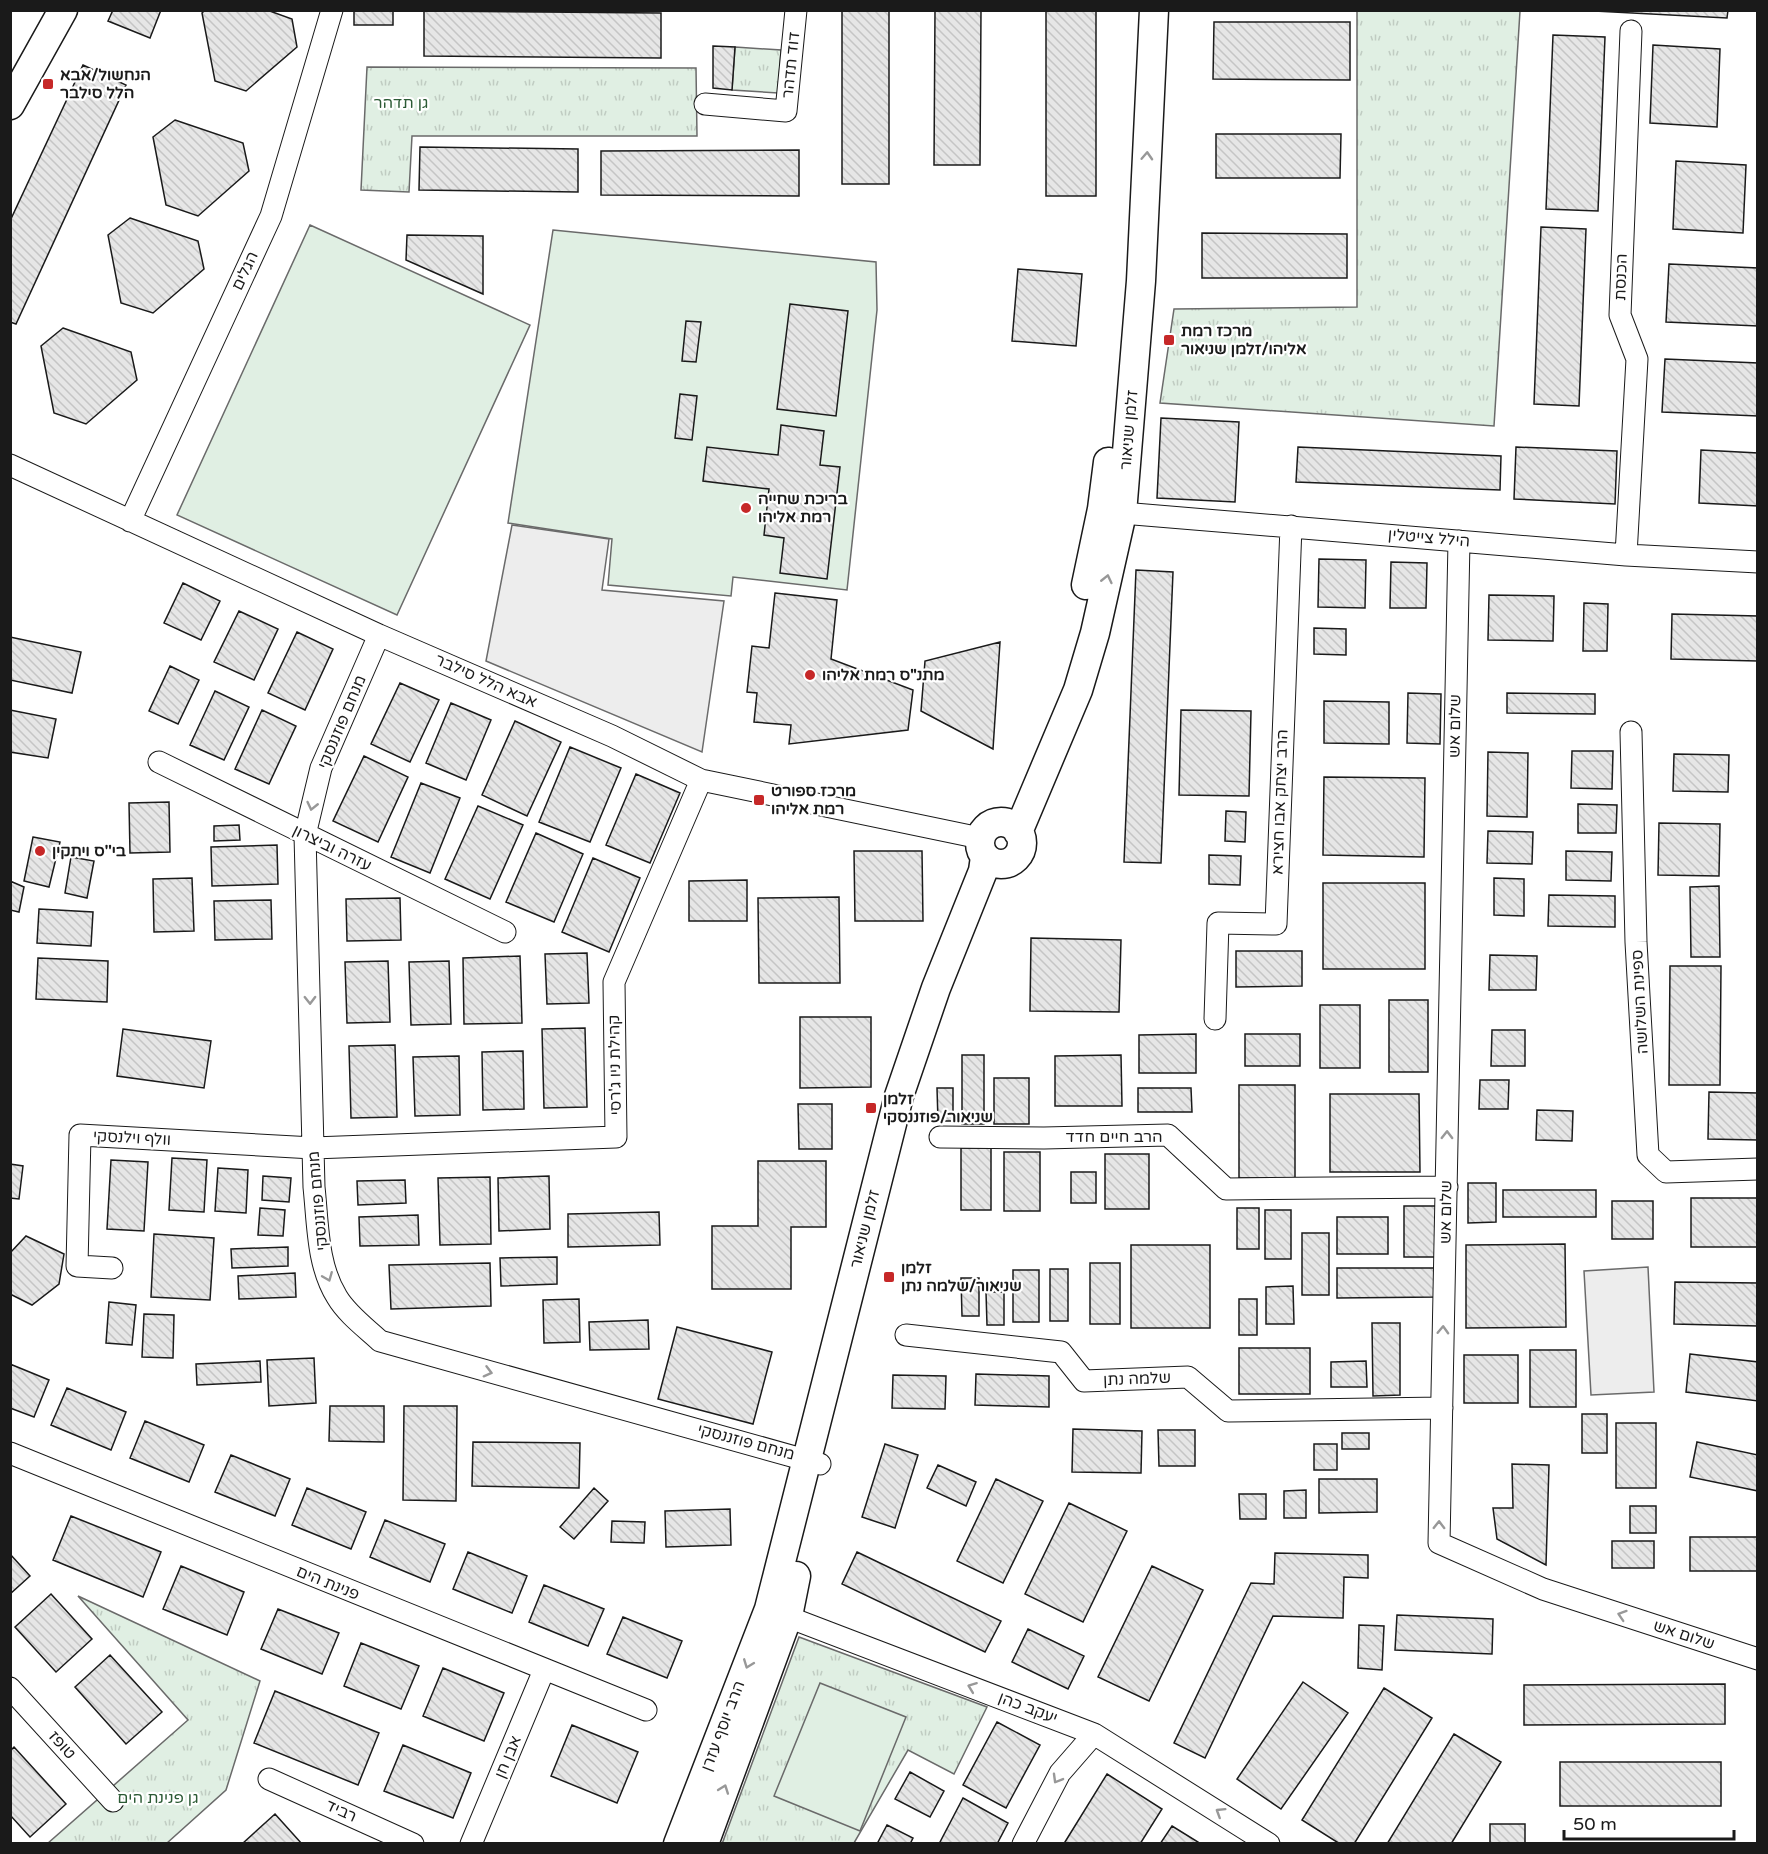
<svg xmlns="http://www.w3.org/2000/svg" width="1768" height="1854" font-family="'Varela Round','Noto Sans Hebrew',sans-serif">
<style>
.park{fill:url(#park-tufts);stroke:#6a6a6a;stroke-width:1.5}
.pitch{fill:#e0efe3;stroke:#6a6a6a;stroke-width:1.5}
.parking{fill:#ededed;stroke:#6a6a6a;stroke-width:1.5}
.building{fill:url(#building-back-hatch);stroke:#1a1a1a;stroke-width:1.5}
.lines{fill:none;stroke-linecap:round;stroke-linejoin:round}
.street-casing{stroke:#1a1a1a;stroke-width:23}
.secondary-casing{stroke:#1a1a1a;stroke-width:31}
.street{stroke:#fff;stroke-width:21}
.secondary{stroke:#fff;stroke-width:28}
.oneway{stroke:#989898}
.poi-dot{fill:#c62828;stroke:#fff;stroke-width:2}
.labels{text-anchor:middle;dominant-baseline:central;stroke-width:4.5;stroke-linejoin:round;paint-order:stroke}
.street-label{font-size:16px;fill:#1a1a1a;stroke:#fff}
.poi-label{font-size:16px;font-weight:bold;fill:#1a1a1a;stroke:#fff;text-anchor:start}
.park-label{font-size:16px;fill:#2b5a34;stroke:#fff}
</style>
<defs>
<pattern id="park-tufts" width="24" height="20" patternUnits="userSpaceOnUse" patternTransform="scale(1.5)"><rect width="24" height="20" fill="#e0efe3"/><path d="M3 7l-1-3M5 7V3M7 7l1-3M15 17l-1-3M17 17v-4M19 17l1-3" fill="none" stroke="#c0ccc2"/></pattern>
<pattern id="building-back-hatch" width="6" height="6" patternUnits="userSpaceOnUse" patternTransform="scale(1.5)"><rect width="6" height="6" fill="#e6e6e6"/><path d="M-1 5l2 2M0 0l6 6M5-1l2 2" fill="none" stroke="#c5c5c5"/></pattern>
</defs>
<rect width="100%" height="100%" fill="#fff"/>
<path class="park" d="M1357,11h163l-26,415 -334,-23 14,-94 183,-2z
M735,47l46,3 -3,43 -46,-3z
M367,67l329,1 1,68h-285l-3,56 -48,-2z
M78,1596l182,85 -34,109 -59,53 -120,1 141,-124z
M799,1637l188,70 -33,67 -46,-24 -54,93 -132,1z"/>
<path class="pitch" d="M310,225l220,100 -133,290 -220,-100z
M553,230l323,32 1,48 -30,280 -114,-13 -2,19 -123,-11 4,-46 -104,-16z
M820,1683l86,34 -46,114 -86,-35z"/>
<path class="parking" d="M512,525l97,14 -7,51 122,11 -22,151 -216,-91z
M1648,1267l6,125 -63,3 -7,-124z"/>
<path class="building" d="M113,10h48l-11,28 -42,-17z
M205,10h62l25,9 5,28 -51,44 -31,-10 -13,-68z
M354,10h39v15h-39z
M842,10h47v174h-47z
M935,10h46l-1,155h-46z
M1046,10h50v186h-50z
M1575,10h153l-1,8z
M424,11l237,2v45l-237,-2z
M1214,22h136v58l-137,-1z
M1553,35l52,2 -7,174 -52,-2z
M1653,45l67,4 -3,78 -67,-4z
M713,46l22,1 -3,43 -19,-2z
M83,65l43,20 -110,239 -6,-2v-101z
M175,120l68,23 6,28 -51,45 -32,-11 -13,-68z
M1216,134h125l-1,44h-124z
M420,147l158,2v43l-159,-2z
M799,150v46l-198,-1v-44z
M1676,161l70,4 -3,68 -70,-4z
M130,218l68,23 6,28 -51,44 -32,-10 -13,-68z
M1541,227l45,2 -7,177 -45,-2z
M1202,233l145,1v44h-145z
M407,235l76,1v58l-77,-34z
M1669,264l89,4v58l-92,-4z
M1018,269l64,5 -6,72 -64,-5z
M790,304l58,7 -12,105 -59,-7z
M686,321l15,1 -5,40 -14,-1z
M63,328l68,24 6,28 -51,44 -32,-11 -13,-67z
M1665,359l93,4v53l-96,-4z
M680,394l17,2 -5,44 -17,-2z
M1161,418l78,4 -4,80 -78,-4z
M781,425l43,6 -4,34 20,2 -13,112 -47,-6 4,-35 -20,-3 5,-46 -66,-8 4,-34 71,8z
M1298,447l203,9 -1,34 -204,-8z
M1516,447l101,4 -2,53 -101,-5z
M1701,450l57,3v53l-59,-3z
M1319,559l47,1 -1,48 -47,-1z
M1391,562l36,1 -1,45h-36z
M1136,570l37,2 -12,291 -37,-1z
M183,583l37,18 -19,39 -37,-17z
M775,593l62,7 -6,59 82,31 -5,40 -119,14 2,-19 -37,-3 3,-29 -10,-1 5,-46 17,2z
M1489,595l65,1 -1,45 -65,-1z
M1584,603l24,1 -1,47h-24z
M239,611l39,18 -24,51 -40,-18z
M1672,614l86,2v45l-87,-2z
M1314,628l32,1v26l-32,-1z
M297,632l36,17 -28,61 -37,-17z
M10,637l71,15 -9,41 -62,-13z
M1000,642l-7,107 -72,-38 4,-50z
M170,666l29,14 -21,44 -29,-13z
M400,683l39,17 -29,62 -39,-18z
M215,691l34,16 -25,53 -34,-15z
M1408,693l33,1 -1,50 -33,-1z
M1507,693l88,1v20l-88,-1z
M1324,701l65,1v42l-65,-1z
M451,703l40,17 -25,60 -40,-17z
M10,710l46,9 -8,39 -38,-6z
M262,710l34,16 -27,58 -34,-15z
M1181,710l70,1 -2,85 -70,-1z
M515,721l46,21 -34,74 -45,-21z
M570,747l51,21 -31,74 -51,-20z
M1572,751h41l-1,38 -41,-1z
M1488,752l40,1 -1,64 -40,-1z
M1674,754l55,1 -1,37 -55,-1z
M364,756l44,21 -30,65 -45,-21z
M636,774l44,19 -30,70 -44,-18z
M1324,777l101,1 -1,79 -101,-2z
M421,783l39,15 -30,75 -39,-16z
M169,802l1,50 -40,1 -1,-50z
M1578,804l39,1 -1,28h-38z
M478,806l45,19 -33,74 -45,-20z
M1226,811l20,1 -1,30 -20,-1z
M1659,823l61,1 -1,52 -61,-1z
M239,825l1,15 -26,1v-15z
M1488,831l45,1 -1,32 -45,-1z
M536,833l47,21 -29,68 -48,-20z
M33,837l27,5 -11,45 -25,-6z
M277,845l1,39 -66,2 -1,-39z
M854,851h68l1,70h-68z
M1566,851l46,1 -1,29 -45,-1z
M1209,855l32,1 -1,29 -31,-1z
M71,857l23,4 -7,37 -22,-5z
M593,858l47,20 -31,74 -47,-20z
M192,878l2,53 -40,1 -1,-53z
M1494,878l30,1v37l-30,-1z
M747,880v41h-58v-40z
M10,881l14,6 -5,25 -9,-2z
M1323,883h102v86h-102z
M1719,886l1,71h-29l-1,-70z
M1549,895l66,1v31l-67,-1z
M839,897l1,86h-81l-1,-85z
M400,898l1,42 -54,1 -1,-42z
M271,900l1,39 -57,1 -1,-39z
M39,909l54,3 -2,34 -54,-3z
M1031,938l90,2 -2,72 -89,-1z
M1236,951h66v35l-66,1z
M587,953l2,50 -42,1 -2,-50z
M1490,955l47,1 -1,34h-47z
M520,956l2,67 -58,1 -1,-66z
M38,958l70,3 -1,41 -71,-3z
M388,961l2,61 -43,1 -2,-61z
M449,961l2,63 -40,1 -2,-63z
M1670,966h51l-1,119h-51z
M1389,1000h39v72h-39z
M1320,1005h40v63h-40z
M800,1017h71v70l-71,1z
M585,1028l2,79 -43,1 -2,-79z
M123,1029l88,12 -7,47 -87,-12z
M1492,1030h33v36h-34z
M1196,1034v39h-57v-38z
M1245,1034h55v32h-55z
M395,1045l2,72 -46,1 -2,-72z
M523,1051l1,58 -41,1 -1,-58z
M962,1055h22v69h-22z
M1121,1055l1,51h-67v-50z
M459,1056l1,59 -45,1 -2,-59z
M994,1078h35v46h-35z
M1480,1080h29l-1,29h-29z
M1239,1085h56v93h-56z
M937,1088h16v33h-15z
M1138,1088h53l1,24h-54z
M1709,1092l49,1v47l-50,-1z
M1330,1094h89l1,78h-90z
M798,1104h34v45h-33z
M1537,1110l36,1 -1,30 -36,-1z
M961,1148h30v62h-30z
M1004,1152h36v59h-36z
M1105,1154h44v55h-44z
M172,1158l35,2 -3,52 -35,-2z
M111,1160l37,2 -4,69 -37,-2z
M758,1161h68v66h-35v62h-79v-63h46z
M10,1164l13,2 -4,33 -9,-1z
M218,1168l30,2 -2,43 -31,-2z
M1071,1172h25v31h-25z
M263,1176l28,2 -2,24 -27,-2z
M549,1176l1,53 -51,2 -1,-53z
M490,1177l1,67 -51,1 -2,-67z
M405,1180l1,23 -48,2 -1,-24z
M1468,1183h28v39l-28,1z
M1503,1190h93v27h-93z
M1691,1198h67v49h-67z
M1612,1201h41v38h-41z
M1404,1206h32v51h-32z
M260,1208l25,2 -2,26 -25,-1z
M1237,1208h22v41h-22z
M1265,1210h26v49h-26z
M659,1212l1,33 -92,2v-33z
M418,1215l1,30 -59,1 -1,-29z
M1337,1217h51v37h-51z
M1302,1233h27v62h-27z
M154,1234l60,4 -4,62 -59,-3z
M26,1236l38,18 -5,30 -27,21 -22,-11v-41z
M1565,1244l1,83 -100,1v-83z
M1131,1245h79v83h-79z
M288,1247v19l-56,2 -1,-19z
M557,1257v27l-56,2 -1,-28z
M490,1263l1,43 -100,3 -2,-44z
M1090,1263h30v61h-30z
M1337,1268h100v29l-100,1z
M1050,1269h18v52h-18z
M1013,1270h26v52h-26z
M295,1273l1,24 -57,2 -1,-23z
M961,1278h18v38h-17z
M1675,1282l83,1v43l-84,-2z
M1293,1286l1,38h-28v-37z
M986,1292h18v33h-17z
M579,1299l1,43 -36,1 -1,-43z
M1239,1299h18v36h-18z
M109,1302l27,3 -4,40 -26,-2z
M144,1314l30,1 -1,43 -31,-1z
M648,1320l1,29 -59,1 -1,-28z
M1372,1323h28v72l-27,1z
M677,1327l95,25 -19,72 -95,-25z
M1239,1348h71v46h-71z
M1530,1350h46v57h-46z
M1690,1354l68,8v39l-72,-9z
M1464,1355h54v48h-54z
M314,1358l2,45 -47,3 -2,-46z
M260,1361l1,21 -64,3 -1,-21z
M1366,1361l1,26h-36v-25z
M10,1364l39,16 -15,37 -24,-9z
M976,1374l73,2v31l-74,-2z
M893,1375l53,1 -1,33 -53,-1z
M67,1388l59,24 -15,38 -60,-25z
M330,1406h54v36l-55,-1z
M404,1406h53l-1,95 -53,-1z
M1582,1414h25v39h-25z
M145,1421l59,24 -15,37 -59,-24z
M1616,1423h40v65h-40z
M1073,1429l69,2 -1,42 -69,-1z
M1158,1430h37v36h-36z
M1342,1433h27v16h-27z
M473,1442l107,1 -1,45 -107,-2z
M1697,1442l61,13v36l-68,-14z
M885,1444l33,11 -23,73 -33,-11z
M1314,1444h23v26h-23z
M231,1455l59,24 -15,37 -60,-24z
M1512,1464l37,1 -3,100 -49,-26 -4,-31h20z
M938,1465l38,17 -10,24 -39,-18z
M996,1479l47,22 -40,82 -46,-22z
M1319,1479h58v33l-58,1z
M307,1488l59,24 -15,37 -59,-24z
M594,1488l14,13 -34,38 -14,-12z
M1306,1490v28h-22v-27z
M1239,1494h27v25h-26z
M1069,1503l58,28 -44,91 -58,-28z
M1630,1506h26v27h-26z
M730,1509l1,36 -65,2 -1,-36z
M71,1516l90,36 -18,45 -90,-37z
M385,1520l60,24 -15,38 -60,-25z
M612,1521l33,1 -1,21 -33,-1z
M1690,1537h68v34h-68z
M1612,1541h42v27h-42z
M468,1552l59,24 -15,37 -59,-24z
M857,1552l144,69 -16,31 -143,-68z
M1275,1553l93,2v23l-24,-1 -1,41 -70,-2 -68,142 -31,-15 77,-160 23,1z
M10,1554l20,22 -20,18z
M181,1566l63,26 -17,43 -64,-26z
M1152,1566l51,24 -54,111 -51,-24z
M544,1585l60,24 -16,37 -59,-24z
M51,1594l41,45 -36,33 -41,-45z
M278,1609l61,24 -17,41 -61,-25z
M1397,1615l96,4 -1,35 -97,-4z
M623,1617l59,24 -15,37 -60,-24z
M1359,1625l25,1 -2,44 -24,-2z
M1028,1629l56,27 -16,33 -56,-27z
M361,1643l58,23 -18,43 -57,-23z
M110,1655l52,57 -36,32 -51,-57z
M443,1668l61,25 -20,48 -61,-25z
M1303,1682l45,31 -67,96 -44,-30z
M1725,1684v40l-201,1v-40z
M1384,1688l48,30 -78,126h-14l-38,-24z
M275,1691l104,42 -21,52 -104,-42z
M997,1722l43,23 -34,63 -43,-23z
M572,1725l66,27 -21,51 -66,-27z
M1454,1734l47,28 -50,82h-64z
M403,1745l68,28 -18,45 -69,-27z
M14,1747l52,57 -36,33 -20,-22v-64z
M1560,1762h161v44h-161z
M910,1772l34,19 -14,26 -35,-18z
M1107,1774l55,35 -22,35h-73l-2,-2z
M963,1798l45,25 -11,21h-58z
M275,1814l27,30h-60z
M1490,1824h35v20h-35z
M887,1825l26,13 -3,6h-33z
M1172,1826l26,16 -1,2h-37z"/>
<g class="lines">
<defs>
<path id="street" d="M705,104l81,7 10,-101
M10,465l369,170 233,101 89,44 279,58
M1109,511l13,2 504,42 132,7
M130,521l141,-305 61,-206
M1459,541l-20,1002 104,46 215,70
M1626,555l11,-196 -17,-44 11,-284
M379,635l-58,133 -16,67 9,352c4,37 3,78 23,110 10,17 29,31 43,44l440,123
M1631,732l5,210 12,213 18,17 92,-3
M159,762l346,170
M1215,1019l3,-96 58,1 15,-398
M940,1137l104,1 124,-3 58,54 221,-2
M112,1268l-35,-2 3,-131 233,13 303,-11 -2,-155 87,-202
M906,1335l155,17 23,29 104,-4 40,34 214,-3
M10,1453l636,257
M775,1612l319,122 175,110
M10,1688l103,113
M269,1779l144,65
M471,1844l73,-174
M1023,1844l37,-71 34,-39"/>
<path id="secondary" d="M10,105l53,-95
M1086,585l16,-76 6,-47
M980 843a21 21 0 1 1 42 0a21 21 0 1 1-42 0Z
M1018,832l60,-142 17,-57 27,-120 19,-232 13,-271
M678,1844l91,-235 130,-513 37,-108 47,-117 2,-14
M704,1844l84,-228 8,-40"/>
</defs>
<use href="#street" class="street-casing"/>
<use href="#secondary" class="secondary-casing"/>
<use href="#street" class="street"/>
<use href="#secondary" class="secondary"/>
</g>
<defs><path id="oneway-chevron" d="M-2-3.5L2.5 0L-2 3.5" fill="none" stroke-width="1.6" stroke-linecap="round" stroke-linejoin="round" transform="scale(1.5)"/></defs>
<g class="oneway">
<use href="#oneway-chevron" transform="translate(1147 156) rotate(-87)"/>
<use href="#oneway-chevron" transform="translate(1107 579) rotate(-77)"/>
<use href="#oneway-chevron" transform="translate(312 806) rotate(103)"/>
<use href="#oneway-chevron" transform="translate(310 1000) rotate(89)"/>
<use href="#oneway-chevron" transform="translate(1447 1135) rotate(-89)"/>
<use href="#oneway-chevron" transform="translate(328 1277) rotate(68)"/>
<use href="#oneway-chevron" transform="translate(1443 1330) rotate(-88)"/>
<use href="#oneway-chevron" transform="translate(488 1372) rotate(15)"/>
<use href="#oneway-chevron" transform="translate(1439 1525) rotate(-89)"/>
<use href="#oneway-chevron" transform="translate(1622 1615) rotate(-162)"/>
<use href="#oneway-chevron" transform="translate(748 1664) rotate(111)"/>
<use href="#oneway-chevron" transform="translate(972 1687) rotate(-159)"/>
<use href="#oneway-chevron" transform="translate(1057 1779) rotate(120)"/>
<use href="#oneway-chevron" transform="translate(724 1789) rotate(-70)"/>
<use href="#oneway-chevron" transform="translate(1220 1812) rotate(-148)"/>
</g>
<g class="poi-dot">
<rect x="42" y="78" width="12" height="12" rx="3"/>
<rect x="1163" y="334" width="12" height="12" rx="3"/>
<circle cx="746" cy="508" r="6"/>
<circle cx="810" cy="675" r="6"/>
<rect x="753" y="794" width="12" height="12" rx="3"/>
<circle cx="40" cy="851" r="6"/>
<rect x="865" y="1102" width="12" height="12" rx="3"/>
<rect x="883" y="1271" width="12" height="12" rx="3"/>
</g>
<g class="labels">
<g class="street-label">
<text transform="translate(791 65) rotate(-84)">דוד תדהר</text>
<text transform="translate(245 271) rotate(-65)">הגלים</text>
<text transform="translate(1621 277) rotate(-88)">הכנסת</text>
<text transform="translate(1129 430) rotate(-85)">זלמן שניאור</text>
<text transform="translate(1429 538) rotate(5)">הילל צייטלין</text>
<text transform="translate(486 681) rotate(24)">אבא הלל סילבר</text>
<text transform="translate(342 722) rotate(-67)">מנחם פוזננסקי</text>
<text transform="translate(1455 726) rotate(-89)">שלום אש</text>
<text transform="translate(1280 802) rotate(-88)">הרב יצחק אבו חצירא</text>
<text transform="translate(332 848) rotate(26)">עזרה וביצרון</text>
<text transform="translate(1640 1002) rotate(-93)">ספינת השלושה</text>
<text transform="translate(615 1065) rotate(-91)">קהילת ניו ג'רסי</text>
<text x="1114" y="1137">הרב חיים חדד</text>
<text transform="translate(132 1138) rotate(3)">וולף וילנסקי</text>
<text transform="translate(318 1201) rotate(-95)">מנחם פוזננסקי</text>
<text transform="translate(1446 1212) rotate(-89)">שלום אש</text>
<text transform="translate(865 1229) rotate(-76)">זלמן שניאור</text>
<text transform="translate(1137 1379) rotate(-2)">שלמה נתן</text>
<text transform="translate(746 1442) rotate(15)">מנחם פוזננסקי</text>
<text transform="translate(328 1583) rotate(22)">פנינת הים</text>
<text transform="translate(1684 1635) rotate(18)">שלום אש</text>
<text transform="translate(1028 1708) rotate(21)">יעקב כהן</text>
<text transform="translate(723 1726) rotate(-69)">הרב יוסף עזרן</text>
<text transform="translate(62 1745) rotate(48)">טופז</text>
<text transform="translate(508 1757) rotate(-67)">אבן חן</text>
<text transform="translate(341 1811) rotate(24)">רביד</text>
</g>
<g class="poi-label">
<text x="60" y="75">הנחשול/אבא<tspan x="60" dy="18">הלל סילבר</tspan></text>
<text x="1181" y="331">מרכז רמת<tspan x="1181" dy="18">אליהו/זלמן שניאור</tspan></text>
<text x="758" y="499">בריכת שחייה<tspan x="758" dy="18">רמת אליהו</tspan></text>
<text x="822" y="675">מתנ"ס רמת אליהו</text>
<text x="771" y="791">מרכז ספורט<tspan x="771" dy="18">רמת אליהו</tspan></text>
<text x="52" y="851">בי''ס ויתקין</text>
<text x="883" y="1099">זלמן<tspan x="883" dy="18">שניאור/פוזננסקי</tspan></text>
<text x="901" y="1268">זלמן<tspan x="901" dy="18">שניאור/שלמה נתן</tspan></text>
</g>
<g class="park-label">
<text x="401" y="103">גן תדהר</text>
<text x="158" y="1798">גן פנינת הים</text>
</g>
</g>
<rect width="1768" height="1854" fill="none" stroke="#1a1a1a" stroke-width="24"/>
<path d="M1564 1830v9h170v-9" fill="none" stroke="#1a1a1a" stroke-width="3"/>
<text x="1573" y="1830" font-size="18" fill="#1a1a1a" stroke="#ffffff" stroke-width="4.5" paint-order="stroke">50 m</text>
</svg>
